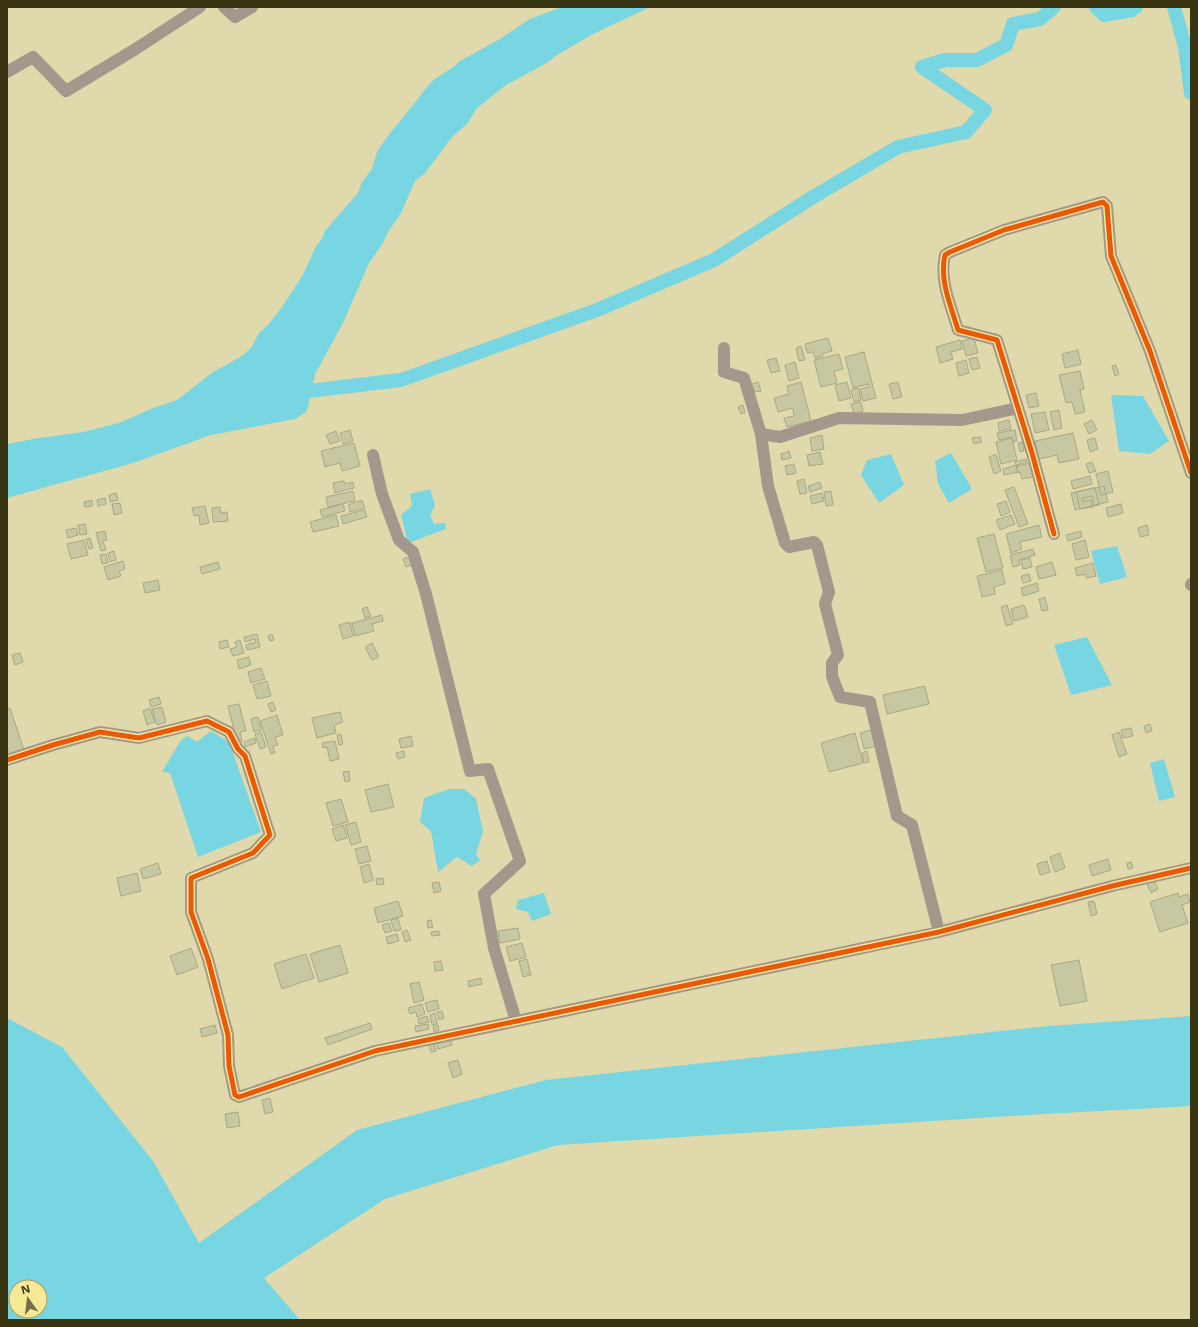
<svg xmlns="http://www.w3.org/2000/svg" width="1198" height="1327" font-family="'Open Sans',sans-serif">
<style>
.water{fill:#78d5e2;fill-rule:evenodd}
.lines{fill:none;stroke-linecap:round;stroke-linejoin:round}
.canal{stroke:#78d5e2;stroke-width:14}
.building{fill:#c7c8a2;stroke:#a8a985}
.street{stroke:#a4978c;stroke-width:12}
.cycleway-casing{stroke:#f6e995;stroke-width:8}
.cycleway{stroke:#e8590c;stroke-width:5}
</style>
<rect width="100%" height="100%" fill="#e0d9ab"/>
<path class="water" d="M562,7h88l-57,27 -36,21 -10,8 -41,22 -30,24 -9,15 -14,12 -28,37 -10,8 -14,32 -13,19 -5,11 -14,20 -26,60 -28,51 -7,33 -2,5 -11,7 -84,16 -78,28 -126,35v-54l26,-5 50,-7 36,-9 32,-14 26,-9 36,-28 29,-16 9,-8 8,-15 10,-9 15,-20 20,-31 11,-25 8,-11 1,-5 34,-39 4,-11 10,-13 5,-17 7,-11 48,-60 24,-16 4,-4 40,-22 30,-20z
M1111,395l32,1 26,45 -19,13 -31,-3z
M951,453l21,36 -23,14 -11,-19 -3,-23z
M891,454l13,31 -25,18 -18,-28 6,-15z
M430,489l5,17 -5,9 4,9 11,-1 1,6 -38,14 -7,-28 11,-9 -2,-12z
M1117,546l10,31 -27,7 -9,-33z
M1087,637l25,48 -41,10 -17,-50z
M211,731l18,11 32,90 -63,25 -28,-84 -8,-1 19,-32 6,-4 10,6z
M1164,759l11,38 -16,4 -9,-38z
M449,789h15l12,10 7,32 -7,23 4,6 -8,6 -15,-9 -19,15 -7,-41 -11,-9 4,-24z
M544,893l7,21 -19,7 -4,-9 -12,-3 2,-9z
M1191,1016v90l-165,9 -468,30 -173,54 -121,79 36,42h-293v-302l55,29 91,114 46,82 158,-113 189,-50 503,-54zM16,1287h24v24h-24z"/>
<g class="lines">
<path class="canal" d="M1096,7l8,8 28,-5 4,-3
M1174,7l11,40 6,46
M292,393l109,-13 196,-70 117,-50 99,-63 85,-50 68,-15 19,-22 -63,-43 23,-7h32l29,-15 7,-21 27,-5 14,-12"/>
</g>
<path class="building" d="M828,338l4,13 -10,3 1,2 -8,2 -2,-6 -6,1 -2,-9z
M974,338l4,15 -12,3 -4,-15z
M960,340l2,9 -11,3 2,7 -13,4 -4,-16z
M801,346l4,14 -6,1 -3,-13z
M1078,350l3,14 -16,4 -3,-14z
M864,352l12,46 -13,3 -3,-12 9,-2 -1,-3 -15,4 -8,-31z
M839,354l4,15 -9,2 3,12 -16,4 -7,-27z
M977,357l3,11 -8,2 -3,-11z
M776,358l4,13 -9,2 -4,-13z
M966,360l3,13 -10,3 -3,-13z
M795,362l4,16 -10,3 -4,-16z
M1116,365l3,9 -4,2 -3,-10z
M1080,371l4,18 -4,1 5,22 -10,2 -3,-12 -6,1 -7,-28z
M758,382l3,9 -6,1 -3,-8z
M801,382l10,39 -24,6 -3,-9 10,-2 -1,-8 -15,4 -4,-14 15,-4 -2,-8z
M847,382l4,16 -12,3 -4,-16z
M898,382l4,15 -9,2 -4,-15z
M858,388l3,12 -7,2 -3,-12z
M1036,393l3,13 -10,2 -3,-13z
M861,402l2,9 -9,3 -3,-10z
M743,405l2,8 -4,1 -3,-7z
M1059,410l3,18 -8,2 -4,-18z
M1045,412l4,18 -14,3 -4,-19z
M1009,420l2,9 -12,2 -1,-8z
M1092,420l5,10 -8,4 -5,-10z
M350,430l3,11 -10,3 -3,-11z
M1015,430l2,11 -4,1 -1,-5 -13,3 -2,-7z
M336,431l4,10 -10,3 -4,-9z
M1073,433l6,26 -20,4 -2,-8 -18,4 -4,-18z
M822,435l2,14 -12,2 -2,-13z
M980,437l2,5 -8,2 -2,-6z
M1012,438l5,22 -16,4 -5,-22z
M1095,438l3,11 -8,3 -3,-12z
M1022,442l2,9 -4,1 -2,-9z
M354,443l6,23 -18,5 -2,-8 -15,4 -4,-16z
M789,451l2,7 -9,2 -1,-6z
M820,452l3,12 -14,2 -2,-11z
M996,454l5,17 -7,3 -5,-17z
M1026,459l1,3 -11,3 -1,-3z
M1092,462l4,9 -7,2 -3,-9z
M1030,463l3,14 -11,2 -2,-7 -2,1 -1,-7z
M794,464l2,9 -9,2 -2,-9z
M1016,465l2,7 -14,3 -1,-6z
M1108,471l5,21 -12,3 -5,-21z
M1090,476l2,8 -19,5 -2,-8z
M804,479l3,14 -7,1 -3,-13z
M344,481l1,3 8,-2 1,6 -19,5 -2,-10z
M820,482l2,6 -12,4 -2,-6z
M1104,486l4,16 -33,8 -4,-17z
M1014,487l14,37 -9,3 -14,-37z
M1093,488h2l4,17 -5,1 -2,-10 -10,2 1,4 8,-2 2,7 -13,2 -4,-17z
M353,491l2,10 -27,6 -2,-10z
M831,491l2,14 -7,1 -2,-14z
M116,493l2,7 -8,2 -1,-7z
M822,493l2,8 -12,3 -2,-8z
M105,498l1,6 -8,2 -1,-6z
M92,500v6l-7,1 -1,-5z
M362,500l3,8 -15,4 -2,-7z
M1006,501l4,11 -9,4 -4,-12z
M120,503l2,10 -8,2 -2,-11z
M343,504l2,7 -23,6 -2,-7z
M1121,504l2,9 -15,4 -2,-9z
M205,506l4,17 -9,2 -1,-10 -5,1 -2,-8z
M220,507l1,6 6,-1 1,9 -15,1 -1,-14z
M365,510l2,7 -24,7 -2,-8z
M336,515l3,11 -26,6 -3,-10z
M1011,515l4,9 -15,6 -4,-10z
M85,524l2,10 -7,1 -2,-10z
M1039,525l3,12 -22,5 2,7 -11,4 -5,-19z
M1147,525l2,10 -9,2 -2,-9z
M76,528l2,7 -10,3 -2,-8z
M105,531l2,9 -4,1 3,9 -5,1 -5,-18z
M1081,531l1,6 -14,4 -2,-6z
M994,534l9,34 -17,4 -9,-34z
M90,538l3,10 -4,1 -3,-10z
M84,540l4,15 -17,4 -4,-15z
M1085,540l4,17 -13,3 -4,-16z
M1033,549l2,6 -16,5 1,5 -7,2 -3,-12z
M114,551l2,9 -6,2 -2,-9z
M106,554l2,9 -6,1 -2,-9z
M409,557l3,8 -6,2 -3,-8z
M1030,558l2,9 -9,2 -2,-9z
M123,561l2,8 -6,2 2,5 -13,4 -4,-13z
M218,562l2,7 -18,5 -2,-7z
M1052,562l4,13 -17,4 -3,-12z
M1093,563l3,13 -10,2 -1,-4 -8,2 -2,-8z
M1002,570l3,14 -11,3 1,7 -13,3 -5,-21z
M1029,574l2,7 -8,2 -2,-7z
M158,580l2,10 -15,3 -2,-10z
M1037,583l2,8 -16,5 -2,-8z
M1045,597l3,13 -6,1 -3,-12z
M1007,605l6,19 -7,2 -5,-19z
M1024,605l4,12 -14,4 -3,-12z
M367,607l4,9 -6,2 -3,-9z
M382,615l1,6 -11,3 2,7 -19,5 -3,-13z
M350,622l3,14 -10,3 -4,-14z
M257,634l3,13 -13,3 -1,-5 10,-3 -1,-3 -10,3 -1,-5z
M272,634l2,6 -4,1 -2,-5z
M227,640l2,7 -9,2 -1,-7z
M240,640l4,13 -11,3 -3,-7 7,-2 -2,-5z
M372,643l7,14 -7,3 -7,-13z
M20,653l3,9 -8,3 -3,-10z
M249,657l2,8 -12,4 -2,-9z
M261,668l4,11 -14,4 -3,-11z
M267,681l4,15 -14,3 -4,-14z
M925,686l4,18 -42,10 -4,-19z
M159,697l2,7 -10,3 -2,-7z
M273,702l3,8 -5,2 -3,-8z
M239,704l7,27 -6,1 2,9 -5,1 -9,-36z
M162,707l4,15 -9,3 -5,-16z
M10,708l14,42 -16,5 -1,-3v-43z
M150,708l5,14 -8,3 -4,-14z
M340,712l3,10 -9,3 2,8 -19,5 -5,-20z
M277,715l6,20 -8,2 3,8 -5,1 2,7 -4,1 -11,-33z
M258,717l3,13 -7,2 -3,-13z
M1150,724l2,7 -6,2 -2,-7z
M1131,728l2,8 -10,2 -2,-8z
M874,729l4,17 -14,3 -4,-16z
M261,732l5,15 -6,2 -5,-15z
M1119,732l8,22 -8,3 -7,-22z
M855,733l8,30 -34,9 -8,-29z
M341,734l2,10 -4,1 -2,-10z
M411,736l2,10 -12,2 -2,-9z
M255,738l1,5 -11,4 -1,-5z
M335,741l4,18 -9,2 -3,-14 -4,1 -1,-5z
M404,751l1,6 -7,2 -2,-6z
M867,751l2,11 -5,1 -2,-10z
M349,771l1,10 -5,1 -2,-10z
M388,784l6,23 -23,5 -6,-22z
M341,799l7,23 -15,4 -7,-23z
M356,822l5,20 -10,3 -6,-20z
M343,825l4,13 -11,3 -4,-12z
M367,846l4,15 -12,3 -4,-15z
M1060,853l5,15 -10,4 -5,-15z
M1108,859l3,11 -19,6 -3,-11z
M1047,861l3,11 -10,3 -3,-11z
M1131,862l2,6 -5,1 -1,-6z
M158,863l3,11 -18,5 -3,-10z
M369,864l4,16 -9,3 -4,-16z
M137,873l4,18 -20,5 -4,-18z
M383,878l1,6 -7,1 -1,-6z
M1154,881l4,8 -7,4 -4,-9z
M439,882l2,9 -7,2 -2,-10z
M1178,893l1,4 9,-3 2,8 -8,3 6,18 -28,9 -10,-30z
M398,901l5,15 -25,7 -4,-15z
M1094,901l3,13 -6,2 -3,-14z
M398,918l3,12 -7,1 -3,-11z
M431,920l2,7 -5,1 -1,-7z
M389,923l3,8 -7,2 -3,-8z
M518,928l2,11 -20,4 -2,-12z
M407,930l4,10 -6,2 -3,-10z
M439,931l1,4 -8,1 -1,-4z
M397,934l2,7 -11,3 -2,-7z
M522,943l4,14 -16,4 -4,-14z
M340,945l8,28 -29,9 -9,-28z
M191,948l7,19 -21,8 -7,-19z
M306,954l8,24 -32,11 -8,-25z
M527,959l4,16 -8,2 -4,-16z
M1079,960l8,41 -27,5 -9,-41z
M441,961l2,9 -8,1 -1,-9z
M481,978l1,6 -13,3 -1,-6z
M419,982l5,18 -10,3 -4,-19z
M437,1000l2,9 -11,3 -3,-9z
M422,1004l3,10 -8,3 -1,-5 -6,2 -2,-6z
M442,1011l2,7 -5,2 -2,-8z
M435,1013l2,11 -5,1 -2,-10z
M427,1016l2,6 -10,2 -1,-5z
M370,1023l2,6 -44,16 -3,-7z
M428,1024l1,5 -13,3 -1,-6z
M215,1025l2,8 -15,4 -2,-8z
M438,1025l1,5 -5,2 -1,-5z
M449,1036l3,9 -14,4 -3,-9z
M433,1040l3,11 -5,1 -3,-11z
M458,1060l4,14 -9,4 -5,-15z
M270,1098l3,14 -8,2 -3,-14z
M238,1112l2,14 -13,2 -2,-14z"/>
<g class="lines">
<path class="street" d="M224,7l11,10 17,-10
M7,72l26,-15 33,34 68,-41 66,-43
M724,348v24l20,6 17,56 7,52 17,57 4,4 25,-5 3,3 12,47 -4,12 13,51 -6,8v13l8,21 30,5 27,114 15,9 27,107
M761,434l19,3 59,-19 123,2 56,-12
M373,455l9,39 17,46 14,12 13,42 44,177 18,-2 32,92 -36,33 10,54 22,73
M1054,534l-22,-81 -35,-113 -39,-10c-7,-24 -19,-50 -13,-75l5,-3 54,-22 99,-28 4,4 4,50 39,95 41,122
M1191,584v1
M7,760l46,-15 47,-13 39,6 68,-17 22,11 9,17 7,7 25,79 -17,18 -62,25v34l17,47 20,76 1,31 6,29 4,2 136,-46 564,-119 173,-46 79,-18"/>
<defs>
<path id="cycleway" d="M1054,534l-22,-81 -35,-113 -39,-10c-7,-24 -19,-50 -13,-75l5,-3 54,-22 99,-28 4,4 4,50 39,95 41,122
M7,760l46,-15 47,-13 39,6 68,-17 22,11 9,17 7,7 25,79 -17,18 -62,25v34l17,47 20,76 1,31 6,29 4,2 136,-46 564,-119 173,-46 79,-18"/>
</defs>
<use href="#cycleway" class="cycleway-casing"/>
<use href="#cycleway" class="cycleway"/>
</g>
<rect width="1198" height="1327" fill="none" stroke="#393411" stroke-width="16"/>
<g transform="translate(28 1299) rotate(346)"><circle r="19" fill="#f6e995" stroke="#aaa160"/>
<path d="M0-3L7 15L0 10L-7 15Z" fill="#736e47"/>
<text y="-6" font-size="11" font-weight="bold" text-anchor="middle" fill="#393411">N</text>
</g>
</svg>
